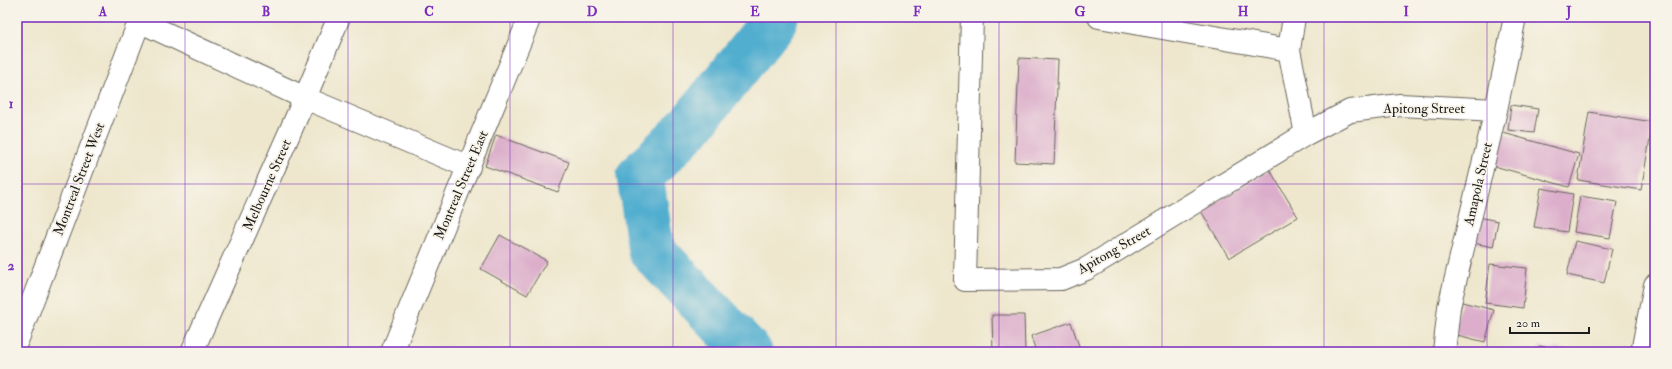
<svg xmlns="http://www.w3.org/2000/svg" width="1672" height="369" font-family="'IM FELL Double Pica',serif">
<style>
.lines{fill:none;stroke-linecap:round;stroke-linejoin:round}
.river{stroke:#51aecf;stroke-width:47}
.building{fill:#dcaecb}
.street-casing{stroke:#66635a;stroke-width:24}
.street{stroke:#fff;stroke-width:22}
.grid{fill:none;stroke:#7b2cbf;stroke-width:1;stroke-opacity:0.55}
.labels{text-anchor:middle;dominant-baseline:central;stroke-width:3.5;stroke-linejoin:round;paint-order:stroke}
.street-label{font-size:14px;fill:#1c1c1c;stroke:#f7f3e8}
.neatline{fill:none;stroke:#7b2cbf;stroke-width:1.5}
.grid-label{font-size:13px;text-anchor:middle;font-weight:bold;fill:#7b2cbf}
</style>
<rect width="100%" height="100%" fill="#f7f3e8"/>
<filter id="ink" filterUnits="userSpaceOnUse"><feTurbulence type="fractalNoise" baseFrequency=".025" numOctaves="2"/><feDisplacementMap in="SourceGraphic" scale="8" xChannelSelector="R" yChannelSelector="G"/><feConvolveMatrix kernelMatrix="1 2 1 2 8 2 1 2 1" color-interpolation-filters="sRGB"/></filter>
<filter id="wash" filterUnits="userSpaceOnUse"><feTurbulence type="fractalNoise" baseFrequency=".012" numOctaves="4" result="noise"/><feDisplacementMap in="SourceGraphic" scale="16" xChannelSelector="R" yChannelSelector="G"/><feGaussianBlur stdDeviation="0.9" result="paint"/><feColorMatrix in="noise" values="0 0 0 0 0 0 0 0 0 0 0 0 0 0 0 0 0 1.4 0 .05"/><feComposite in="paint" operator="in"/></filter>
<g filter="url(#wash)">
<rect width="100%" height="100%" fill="#eee7cd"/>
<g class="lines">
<path class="river" d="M749,352l-98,-102 -11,-74 50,-50 82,-102 3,-7"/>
</g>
<g id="blocks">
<path class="building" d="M1019,58l39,2 -4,104 -39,-2z
M1511,105l27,4 -4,24 -26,-3z
M1589,112l64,10 -12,68 -63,-10z
M1496,131l83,23 -10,33 -82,-23z
M496,135l73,27 -11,30 -73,-26z
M1270,170l28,47 -69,41 -28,-47z
M1541,188l32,6 -6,38 -33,-5z
M1580,196l37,6 -7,36 -36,-6z
M1473,216l25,5 -5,26 -25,-5z
M500,235l47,26 -20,34 -46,-26z
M1575,241l37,8 -8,34 -37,-8z
M1490,264l37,4 -4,40 -38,-5z
M1462,302l32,8 -9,32 -32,-8z
M992,315h32l1,37h-32z
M1071,322l10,30h-45l-5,-16z
M1539,346l37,5v1h-38z"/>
</g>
</g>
<g filter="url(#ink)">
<use href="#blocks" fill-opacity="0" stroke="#66635a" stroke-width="1"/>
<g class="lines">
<defs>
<path id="street" d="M972,17l-7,263 96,-1 25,-10 220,-135 44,-23 50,-6 96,5
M1099,17l190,33
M1294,17l-5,33 17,84
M139,21l166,77 164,69
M17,341l124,-324
M192,352l113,-254 34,-81
M392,352l138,-335
M1444,352l5,-45 47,-197 19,-93
M1642,352l13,-67"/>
</defs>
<use href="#street" class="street-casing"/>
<use href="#street" class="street"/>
</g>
</g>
<path class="grid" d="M185,17v335M348,17v335M510,17v335M673,17v335M836,17v335M999,17v335M1162,17v335M1324,17v335M1487,17v335M17,184h1638"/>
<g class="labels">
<g class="street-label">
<text x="1424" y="108">Apitong Street</text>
<text transform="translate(79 179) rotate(-69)">Montreal Street West</text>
<text transform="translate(1478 184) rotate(-77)">Amapola Street</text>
<text transform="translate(267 185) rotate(-66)">Melbourne Street</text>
<text transform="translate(461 185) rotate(-67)">Montreal Street East</text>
<text transform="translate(1114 250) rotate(-30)">Apitong Street</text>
</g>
</g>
<rect width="1672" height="369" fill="none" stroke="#f7f3e8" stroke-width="44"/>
<path d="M1510 327v6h79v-6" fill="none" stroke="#1c1c1c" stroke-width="2"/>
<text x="1516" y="327" font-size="12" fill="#1c1c1c" stroke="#f7f3e8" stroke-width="3" paint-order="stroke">20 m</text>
<rect x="22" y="22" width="1628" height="325" class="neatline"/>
<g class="grid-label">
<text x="103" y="16">A</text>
<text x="266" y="16">B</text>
<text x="429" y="16">C</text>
<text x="592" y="16">D</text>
<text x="755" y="16">E</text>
<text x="917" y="16">F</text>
<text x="1080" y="16">G</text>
<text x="1243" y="16">H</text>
<text x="1406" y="16">I</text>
<text x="1569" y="16">J</text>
<text x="11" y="108">1</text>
<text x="11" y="270">2</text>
</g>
</svg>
